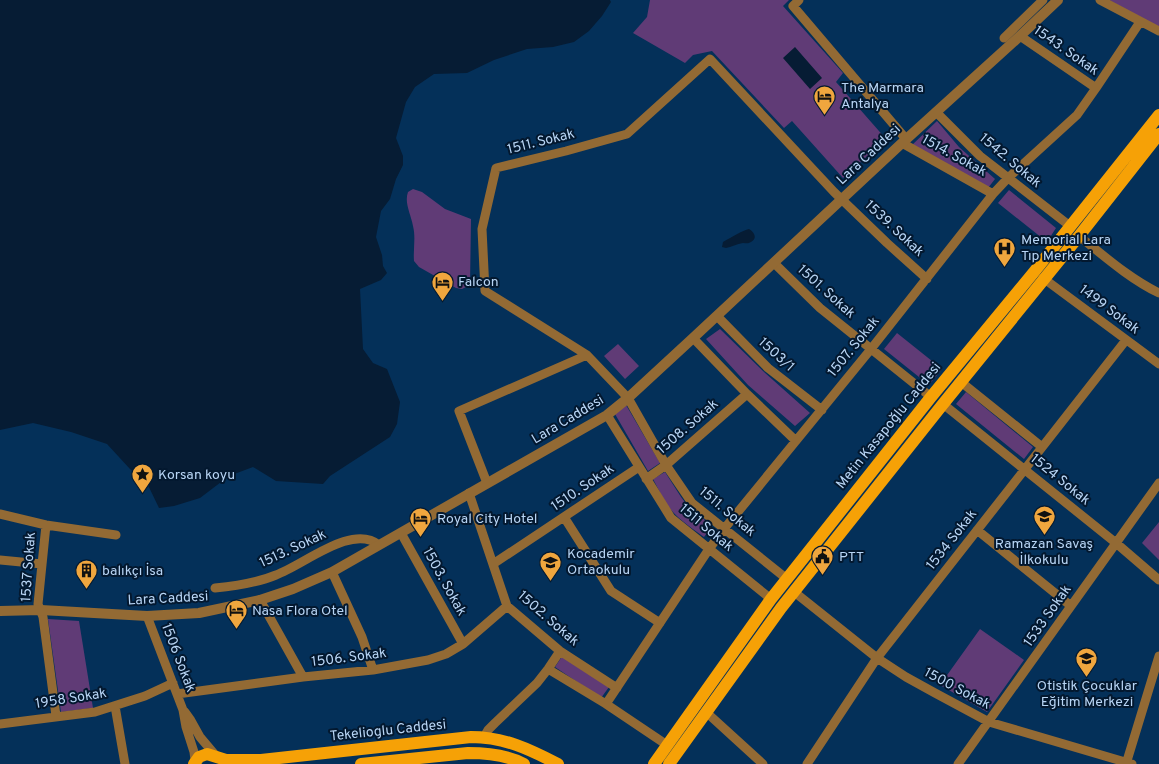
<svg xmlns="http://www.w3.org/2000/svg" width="1159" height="764" font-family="Overpass,sans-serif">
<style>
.green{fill:#603b76}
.water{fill:#061c34}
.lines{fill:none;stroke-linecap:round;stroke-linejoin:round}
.minor{stroke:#936a34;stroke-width:9}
.tertiary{stroke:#936a34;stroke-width:10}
.primary{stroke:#f6a106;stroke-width:12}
.labels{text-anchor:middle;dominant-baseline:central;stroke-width:4;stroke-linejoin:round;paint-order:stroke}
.street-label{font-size:14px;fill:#b8d5f5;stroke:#03182f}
.poi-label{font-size:14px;fill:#b8d5f5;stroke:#03182f;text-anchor:start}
</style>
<rect width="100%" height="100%" fill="#043059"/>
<path class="green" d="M650,0h139l-6,6 60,67 -7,9 50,57 -43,39 -51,-57 -8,7 -72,-77 -19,4 -8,8 -52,-30 14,-16z
M1109,0h50v28z
M937,121l22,26 36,32 -7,9 -77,-42z
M413,189l9,3 23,17 26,10 -1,66 -8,4 -6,-1 -37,-21 -5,-6c-1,-12 2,-23 -1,-35 -2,-12 -9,-23 -5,-34z
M1009,190l47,38 -9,14 -49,-39z
M720,329l44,43 46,41 -15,13 -47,-41 -42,-46z
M897,333l45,36 -13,16 -45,-36z
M618,344l21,22 -14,13 -21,-23z
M966,392l67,55 -9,12 -68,-55z
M626,405l34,58 -12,8 -33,-57z
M665,472l16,25 6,8 25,21 -8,11c-11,-8 -23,-16 -32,-26 -8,-9 -13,-21 -19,-32z
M1159,522v38l-17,-17z
M48,619l31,2 14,87 -32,4z
M980,629l44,31 -37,52 -47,-27z
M563,655l46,32 -8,11 -46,-31z"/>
<path class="water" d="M0,0h610l1,2 -9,14 -13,15 -15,11 -21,5 -26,2 -33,11 -27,13 -33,1 -19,13 -9,15 -10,36 7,18v9l-7,14 -6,20 -9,12 -5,26 6,18 1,11 4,7 -6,7 -21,9 3,60 10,14 14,6 13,33 -3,22 -7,13 -60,39 -7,8 -47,-3 -23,-14 -24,9 -29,22 -26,8 -15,2 -13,-27 -16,-12 -23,-25 -36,-12 -38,-9 -33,7z
M795,47l27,31 -12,11 -27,-31z
M749,229c5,3 9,9 2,13 -3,2 -5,1 -8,1 -6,1 -12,4 -17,5l-4,-1 1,-5c7,-4 20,-12 26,-13z"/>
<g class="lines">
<path class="minor" d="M799,0l-6,6 113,133
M1100,0l59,31
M1020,36l76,52
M1004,38l39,-38
M936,112l44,44 90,70
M902,143l91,51
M1079,236c25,20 51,43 80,57
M774,263l46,45 111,89
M1043,278l116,86
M717,316l51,52 54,42
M693,338l54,56 49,47
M961,382l81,65
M943,404l173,139 43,37
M607,415l64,103 100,81
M646,479l20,-14 81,-71
M487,483l-28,-72 128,-56
M469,493l38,113 53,45 57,37
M0,514l46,11 70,10
M564,517l47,74 49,32
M46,525l-8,79 5,13 13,99
M977,530l94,76
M401,533l62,111
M0,560l42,4
M493,564l146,-97
M332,572l30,65 11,33
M787,579l-95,-76 -26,-38 -38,-67 -41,-43 -102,-64 -3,-62 14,-61 70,-17 61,-17 83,-75 124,133 53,51 40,36
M215,588c21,-2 42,-5 61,-13 28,-10 76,-52 103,-30
M793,591l84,67 29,19 29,16 54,29 143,42
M260,600l43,77
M147,616l36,94 3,17 8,25 1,8
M548,669l58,35 61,41
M177,694l126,-17 70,-7 55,-10 18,-6 17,-10 44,-38
M606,704l103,-155 15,-20 147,-180 122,-155 15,-16 69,-63 19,-27 44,-66
M115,706l10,58
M185,712l5,7 10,18 16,19
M706,712l57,52
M0,724l95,-12 50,-16 28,-13
M484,737l4,-7 7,-7 42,-40 11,-14 12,-18
M807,764l70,-106 249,-318
M958,764l201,-281
M1126,764l33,-108"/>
<path class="tertiary" d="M0,611l41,-1 106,6 52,-3 61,-13 33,-11 39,-17 275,-157 21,-17 65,-60 209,-195 118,-107 38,-36"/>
<path class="primary" d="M194,764l5,-7 8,-3 19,6h35l210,-23c33,0 58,12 87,27
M361,764l107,-11c20,0 39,2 56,11
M654,764l117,-165 160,-202 103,-125 125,-157
M669,764l112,-156 162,-204 136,-168 80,-102"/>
</g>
<defs>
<symbol id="hotel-pin" viewBox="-11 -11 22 30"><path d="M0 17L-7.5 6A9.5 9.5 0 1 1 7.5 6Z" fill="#f0a63e" stroke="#03182f"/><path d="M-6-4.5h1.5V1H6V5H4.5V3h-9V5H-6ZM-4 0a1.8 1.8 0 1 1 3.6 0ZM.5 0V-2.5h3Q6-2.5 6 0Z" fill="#111"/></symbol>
<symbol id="hospital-pin" viewBox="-11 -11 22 30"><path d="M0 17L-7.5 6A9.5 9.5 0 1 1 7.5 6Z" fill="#f0a63e" stroke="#03182f"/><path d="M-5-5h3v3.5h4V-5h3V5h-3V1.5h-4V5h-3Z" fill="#111"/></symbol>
<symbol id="sight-pin" viewBox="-11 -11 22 30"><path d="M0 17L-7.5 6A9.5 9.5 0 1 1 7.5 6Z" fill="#f0a63e" stroke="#03182f"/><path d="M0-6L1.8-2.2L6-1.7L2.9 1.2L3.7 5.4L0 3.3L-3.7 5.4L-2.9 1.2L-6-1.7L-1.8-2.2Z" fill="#111"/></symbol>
<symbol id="school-pin" viewBox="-11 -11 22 30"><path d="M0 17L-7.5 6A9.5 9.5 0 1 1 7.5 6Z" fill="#f0a63e" stroke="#03182f"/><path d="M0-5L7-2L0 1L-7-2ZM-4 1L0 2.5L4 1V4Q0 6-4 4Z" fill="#111"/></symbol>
<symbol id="civic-pin" viewBox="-11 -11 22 30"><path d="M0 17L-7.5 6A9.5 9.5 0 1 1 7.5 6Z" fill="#f0a63e" stroke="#03182f"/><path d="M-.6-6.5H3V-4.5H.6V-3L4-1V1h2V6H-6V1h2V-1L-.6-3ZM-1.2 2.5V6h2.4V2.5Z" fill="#111"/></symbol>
<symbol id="building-pin" viewBox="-11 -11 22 30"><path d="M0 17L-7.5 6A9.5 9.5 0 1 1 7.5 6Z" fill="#f0a63e" stroke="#03182f"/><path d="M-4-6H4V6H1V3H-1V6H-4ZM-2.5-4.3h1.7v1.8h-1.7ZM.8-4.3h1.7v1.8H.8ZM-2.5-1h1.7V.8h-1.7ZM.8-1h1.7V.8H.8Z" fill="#111"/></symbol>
</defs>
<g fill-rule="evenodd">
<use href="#hotel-pin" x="812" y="84" width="25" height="34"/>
<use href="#hospital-pin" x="992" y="236" width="25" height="34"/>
<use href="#hotel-pin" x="430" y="270" width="25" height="34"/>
<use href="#sight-pin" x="130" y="462" width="25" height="34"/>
<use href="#school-pin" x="1032" y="504" width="25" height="34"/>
<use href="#hotel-pin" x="408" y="506" width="25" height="34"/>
<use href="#civic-pin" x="810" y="544" width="25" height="34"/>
<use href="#school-pin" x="538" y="550" width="25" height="34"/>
<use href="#building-pin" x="74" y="558" width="25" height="34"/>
<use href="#hotel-pin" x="224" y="598" width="25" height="34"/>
<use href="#school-pin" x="1074" y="646" width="25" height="34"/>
</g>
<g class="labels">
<g class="street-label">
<text transform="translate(1066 51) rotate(35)">1543. Sokak</text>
<text transform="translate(541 142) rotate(-14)">1511. Sokak</text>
<text transform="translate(869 155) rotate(-43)">Lara Caddesi</text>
<text transform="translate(954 156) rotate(29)">1514. Sokak</text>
<text transform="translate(1010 161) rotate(40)">1542. Sokak</text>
<text transform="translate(894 229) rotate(43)">1539. Sokak</text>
<text transform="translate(826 292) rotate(42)">1501. Sokak</text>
<text transform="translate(1109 310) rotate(37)">1499 Sokak</text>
<text transform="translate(854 347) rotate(-51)">1507. Sokak</text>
<text transform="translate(776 355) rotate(42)">1503/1</text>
<text transform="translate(568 420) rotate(-31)">Lara Caddesi</text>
<text transform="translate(889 426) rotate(-51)">Metin Kasapoğlu Caddesi</text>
<text transform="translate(688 427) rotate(-41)">1508. Sokak</text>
<text transform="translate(1060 480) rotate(39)">1524 Sokak</text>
<text transform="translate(583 488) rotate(-34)">1510. Sokak</text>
<text transform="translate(727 512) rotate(40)">1511. Sokak</text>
<text transform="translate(706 528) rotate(40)">1511 Sokak</text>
<text transform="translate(952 540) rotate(-52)">1534 Sokak</text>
<text transform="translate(293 549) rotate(-25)">1513. Sokak</text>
<text transform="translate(29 567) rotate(-86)">1537 Sokak</text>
<text transform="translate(444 582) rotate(61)">1503. Sokak</text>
<text transform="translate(168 599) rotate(-3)">Lara Caddesi</text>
<text transform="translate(1048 616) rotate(-55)">1533 Sokak</text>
<text transform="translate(548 619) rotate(41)">1502. Sokak</text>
<text transform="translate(178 658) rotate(69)">1506 Sokak</text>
<text transform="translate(349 658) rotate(-7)">1506. Sokak</text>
<text transform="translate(957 689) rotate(28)">1500 Sokak</text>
<text transform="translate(71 699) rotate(-9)">1958 Sokak</text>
<text transform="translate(388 731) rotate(-6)">Tekelioglu Caddesi</text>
</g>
<g class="poi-label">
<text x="841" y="88">The Marmara<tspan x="841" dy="16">Antalya</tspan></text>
<text x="1021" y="240">Memorial Lara<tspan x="1021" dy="16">Tıp Merkezi</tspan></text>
<text x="458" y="282">Falcon</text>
<text x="158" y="475">Korsan koyu</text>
<text x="437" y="519">Royal City Hotel</text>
<text x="1044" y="544" text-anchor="middle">Ramazan Savaş<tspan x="1044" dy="16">İlkokulu</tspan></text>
<text x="567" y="554">Kocademir<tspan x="567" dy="16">Ortaokulu</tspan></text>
<text x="839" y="557">PTT</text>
<text x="102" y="571">balıkçı İsa</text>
<text x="252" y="611">Nasa Flora Otel</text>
<text x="1087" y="686" text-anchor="middle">Otistik Çocuklar<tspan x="1087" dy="16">Eğitim Merkezi</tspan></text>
</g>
</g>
</svg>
